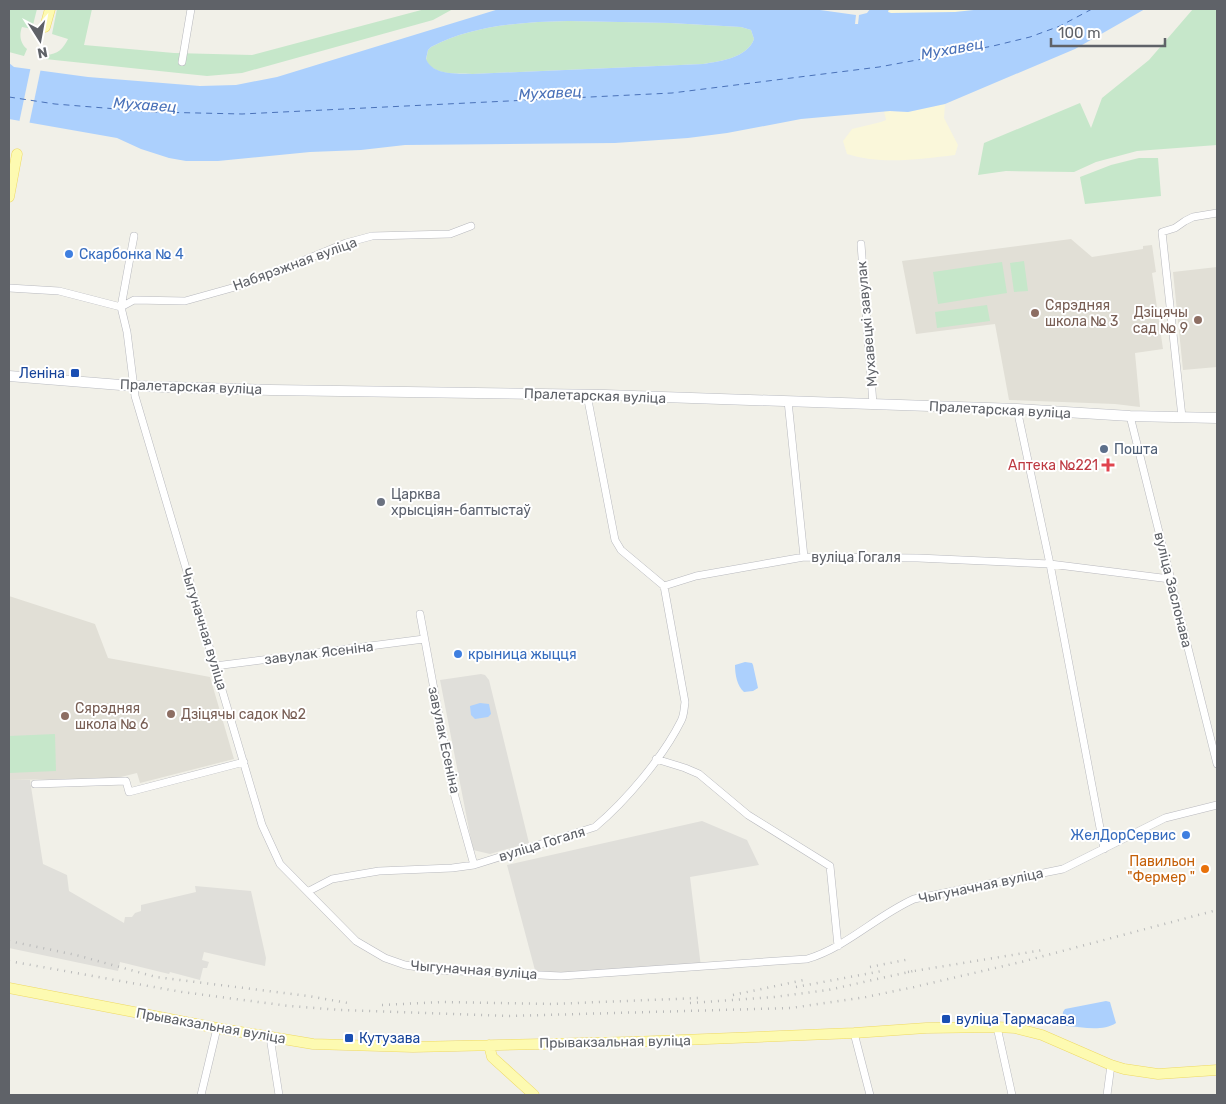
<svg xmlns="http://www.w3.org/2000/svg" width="1226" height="1104" font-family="Rubik,sans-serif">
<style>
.industrial{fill:#e0dfda}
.education{fill:#e1dfd6}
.green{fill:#c6e7ca}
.sand{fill:#faf7da}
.water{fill:#acd0fd;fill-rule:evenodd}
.pier{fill:#f1f0e8}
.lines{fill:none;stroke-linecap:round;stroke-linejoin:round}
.ferry{stroke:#4a72b9;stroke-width:1;stroke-dasharray:6 5;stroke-linecap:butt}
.street-casing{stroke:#b8b9be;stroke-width:8}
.secondary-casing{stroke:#b9bbc1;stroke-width:11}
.primary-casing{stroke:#eed964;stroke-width:11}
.street{stroke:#fff;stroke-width:7}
.secondary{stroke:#fff;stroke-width:10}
.primary{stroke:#fdfab1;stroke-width:10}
.rail{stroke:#b8b9b9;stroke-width:2.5;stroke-dasharray:1 6;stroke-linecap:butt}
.shop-dot{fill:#3f7fe0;stroke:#fff;stroke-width:2}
.education-dot{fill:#8d6e63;stroke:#fff;stroke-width:2}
.transit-dot{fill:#1a4fb4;stroke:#fff;stroke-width:2}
.service-dot{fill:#5c6f8a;stroke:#fff;stroke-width:2}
.health-dot{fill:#e0444e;stroke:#fff;stroke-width:2}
.worship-dot{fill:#6b7280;stroke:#fff;stroke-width:2}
.food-dot{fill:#e8710a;stroke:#fff;stroke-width:2}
.labels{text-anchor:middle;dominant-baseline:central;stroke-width:4;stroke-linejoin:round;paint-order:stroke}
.shop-label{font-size:14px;fill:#366cbe;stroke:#fff;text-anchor:start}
.street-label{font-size:14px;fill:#5f6268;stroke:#fff}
.education-label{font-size:14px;fill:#785e54;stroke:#fff;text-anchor:start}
.transit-label{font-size:14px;fill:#164399;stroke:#fff;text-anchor:start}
.service-label{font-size:14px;fill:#4e5e75;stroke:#fff;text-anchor:start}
.health-label{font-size:14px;fill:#be3a42;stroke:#fff;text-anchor:end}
.worship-label{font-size:14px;fill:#5b616d;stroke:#fff;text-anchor:start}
.food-label{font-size:14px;fill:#c56008;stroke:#fff;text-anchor:end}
.water-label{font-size:15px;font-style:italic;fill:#4a72b9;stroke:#fff}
</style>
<rect width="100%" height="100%" fill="#f1f0e8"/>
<path class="industrial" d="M481,674l4,1 4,5 40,163 -39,11 -17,-4 -33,-170z
M9,780h21l13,84 24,11 2,16 55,32 1,-6h7l3,-4 6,-2v-6l55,-13 -1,-6 56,5 15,67 -1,8 -61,-14 -2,8 7,2 -2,6h-4l-3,12 -30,-8 -1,2 -49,-12 -2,9 -109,-23z
M702,821l45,19 12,25 -69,12 11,90 -165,7 -29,-109z"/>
<path class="education" d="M1071,239l21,18 51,-8v-3l9,-1 4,27 -4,1 11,76 -28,4 5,54 -25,-3 -106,-4 -14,-76 -79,10 -14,-73z
M1217,267v100l-34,3 -10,-98z
M9,596l86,28 13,34 102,19 24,82 -94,24 -3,-10 -20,5 -108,2z"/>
<path class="green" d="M9,9h28l-5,20 -10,-2c-3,8 -2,16 5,22l-3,7 -15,-4z
M57,9h35l-8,36 90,8 78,2 173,-46h28l-20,11 -191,53 -35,3 -162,-17 1,-4c12,-1 17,-6 22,-16l-16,-5z
M1193,9h24v136l-80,6 -41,11 -22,10 -68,-1 -28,4 6,-32 96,-40 11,25 11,-30 47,-38z
M568,21l102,2 71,4 10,3 3,9c-7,19 -33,22 -51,25l-231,10c-15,-1 -39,2 -46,-14l2,-10 3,-3c41,-22 91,-25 137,-26z
M1139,158h19l3,38 -76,8 -5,-27 31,-12z
M1024,261l4,30 -14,1 -4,-29z
M1002,262l5,31 -69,11 -5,-32z
M987,305l3,16 -53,7 -2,-16z
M55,734l1,37 -47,2v-37z"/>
<path class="sand" d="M889,9h94l-28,3 -64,1 -3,-1z
M945,104l-1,14 14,27 -3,10c-35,4 -73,10 -108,-1l-4,-13 9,-12 29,-7 5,-2 -2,-9 24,1z"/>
<path class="water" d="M499,9h314l43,6 -1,9h3l1,-9 8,-2 3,-4h19l-1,3 3,1 64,-1 28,-3h162l-70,40 -130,55 -37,8 -18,-1 -89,8 -74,14 -39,5 -73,5 -210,2 -44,5 -51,2 -92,9h-32l-17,-3 -28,-9 -24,-11 -108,-19v-56l5,4 74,10 112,9 36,-1 41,-8zM568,21l102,2 71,4 10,3 3,9c-7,19 -33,22 -51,25l-231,10c-15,-1 -39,2 -46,-15l2,-9 3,-3c41,-22 91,-25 137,-26z
M745,662l7,1 1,2 5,23 -5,3 -9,1c-7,-6 -9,-18 -9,-27z
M480,703l9,1 2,10 -3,3 -13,2 -4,-4 -1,-9z
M1106,1001l4,1 6,21c-14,9 -34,4 -50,3l-4,-2 1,-12 2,-3z"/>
<path class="pier" d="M31,66l10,2 -12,57 -10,-2z"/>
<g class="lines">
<path class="ferry" d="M9,97l46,7 99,8 88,2 430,-21 207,-26 114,-21 37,-9 30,-11 32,-17"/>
<defs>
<path id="street" d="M182,62l9,-53
M134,236l-13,71 6,25 8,64 127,429 18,39 76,77 29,17 20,7 32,5 124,6 246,-17c40,-12 69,-43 107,-60l149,-30 102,-51 52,-13
M861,244l12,160
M9,288l50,3 62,16
M121,307l13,-7 51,1 61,-17 100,-41 26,-7 78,-2 21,-8
M788,401l16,156
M1017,409l33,155 54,285
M1130,416l87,348
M1182,417l-20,-185 13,-4 10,-7 8,-4 24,-4
M664,586l32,-10 108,-19 114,1 132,6 120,15
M420,614l32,172 22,79
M215,666l209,-27
M656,759l29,9 14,6 49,41 82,51 8,80
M35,784l91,-3 3,11 115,-30
M309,891l23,-12 47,-8 73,-3 22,-3 121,-38c31,-26 68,-70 86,-106 3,-5 3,-12 4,-19l-21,-116 -43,-36 -6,-10 -28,-145
M997,1027l15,68
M854,1033l16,62
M270,1037l9,58
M201,1095l16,-67
M1107,1095l4,-30"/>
<path id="secondary" d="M9,376l124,10 138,4 334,5 412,14 113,7 87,2"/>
<path id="primary" d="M45,27l5,-18
M9,197l8,-43
M9,988l208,40 96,16 100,3 218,-5 223,-9 72,-5 71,-1 18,1 27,7 69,30 13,4 34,5 59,-4
M489,1045l3,12 42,38"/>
</defs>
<use href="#street" class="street-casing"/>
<use href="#secondary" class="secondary-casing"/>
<use href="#primary" class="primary-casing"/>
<use href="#street" class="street"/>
<use href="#secondary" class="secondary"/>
<use href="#primary" class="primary"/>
<path class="rail" d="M9,941l67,14 80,22 152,19 40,7
M9,961l173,31 107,14 52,4 168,6 282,-8 75,-11 48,-10 107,-25 196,-52
M870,967l40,-8
M908,972l135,-22
M796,987l86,-16
M733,995l71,-15
M690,1003l84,-6 54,-7 85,-19
M382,1005l60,-3 110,2 147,-6"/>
</g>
<g class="shop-dot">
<circle cx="69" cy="254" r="5"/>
<circle cx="458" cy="654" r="5"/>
<circle cx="1186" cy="835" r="5"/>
</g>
<g class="education-dot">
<circle cx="1035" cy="313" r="5"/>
<circle cx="1198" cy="320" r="5"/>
<circle cx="171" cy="714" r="5"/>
<circle cx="65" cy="716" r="5"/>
</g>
<g class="transit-dot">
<rect x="70" y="368" width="10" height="10" rx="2.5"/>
<rect x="941" y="1014" width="10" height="10" rx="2.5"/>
<rect x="344" y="1033" width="10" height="10" rx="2.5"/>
</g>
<circle class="service-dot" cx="1104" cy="449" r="5"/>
<path class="health-dot" d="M1105.5 457.5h5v5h5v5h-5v5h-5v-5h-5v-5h5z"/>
<circle class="worship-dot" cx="381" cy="502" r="5"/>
<circle class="food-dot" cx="1205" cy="869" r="5"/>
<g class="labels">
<g class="shop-label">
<text x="79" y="254">Скарбонка № 4</text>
<text x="468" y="654">крыница жыцця</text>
<text x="1176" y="835" text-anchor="end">ЖелДорСервис</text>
</g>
<g class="street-label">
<text transform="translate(295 264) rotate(-20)">Набярэжная вуліца</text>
<text transform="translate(867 324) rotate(-95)">Мухавецкі завулак</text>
<text transform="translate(191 387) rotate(2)">Пралетарская вуліца</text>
<text transform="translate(595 396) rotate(2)">Пралетарская вуліца</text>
<text transform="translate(1000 410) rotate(3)">Пралетарская вуліца</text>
<text x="856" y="557">вуліца Гогаля</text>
<text transform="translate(1173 590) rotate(76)">вуліца Заслонава</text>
<text transform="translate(204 629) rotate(73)">Чыгуначная вуліца</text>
<text transform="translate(319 653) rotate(-7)">завулак Ясеніна</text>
<text transform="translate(444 740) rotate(78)">завулак Есеніна</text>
<text transform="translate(542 844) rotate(-17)">вуліца Гогаля</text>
<text transform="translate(981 886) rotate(-12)">Чыгуначная вуліца</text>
<text transform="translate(474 970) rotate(4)">Чыгуначная вуліца</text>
<text transform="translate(211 1026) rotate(10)">Прывакзальная вуліца</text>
<text transform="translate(615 1042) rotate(-1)">Прывакзальная вуліца</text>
</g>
<g class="education-label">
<text x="1045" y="305">Сярэдняя<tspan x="1045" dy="16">школа № 3</tspan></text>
<text x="1188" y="312" text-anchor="end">Дзіцячы<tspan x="1188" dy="16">сад № 9</tspan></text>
<text x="75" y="708">Сярэдняя<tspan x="75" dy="16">школа № 6</tspan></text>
<text x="181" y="714">Дзіцячы садок №2</text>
</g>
<g class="transit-label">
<text x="65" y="373" text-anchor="end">Леніна</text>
<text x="956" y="1019">вуліца Тармасава</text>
<text x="359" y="1038">Кутузава</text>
</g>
<g class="service-label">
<text x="1114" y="449">Пошта</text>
</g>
<g class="health-label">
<text x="1098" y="465">Аптека №221</text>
</g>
<g class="worship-label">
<text x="391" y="494">Царква<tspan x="391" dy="16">хрысціян-баптыстаў</tspan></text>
</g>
<g class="food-label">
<text x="1195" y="861">Павильон<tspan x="1195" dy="16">"Фермер "</tspan></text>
</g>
<g class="water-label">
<text transform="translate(952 49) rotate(-10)">Мухавец</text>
<text transform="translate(550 93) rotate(-3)">Мухавец</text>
<text transform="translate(145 105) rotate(4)">Мухавец</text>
</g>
</g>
<rect width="1226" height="1104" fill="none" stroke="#5f6268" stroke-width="20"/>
<g transform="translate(40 40) rotate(169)" stroke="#ffffff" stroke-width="4" paint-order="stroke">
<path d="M0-4L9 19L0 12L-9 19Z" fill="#5f6268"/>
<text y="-8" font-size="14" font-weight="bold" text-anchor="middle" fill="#5f6268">N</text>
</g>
<path d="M1051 38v8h114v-8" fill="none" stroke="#5f6268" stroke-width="2.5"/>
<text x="1058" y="38" font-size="15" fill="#5f6268" stroke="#ffffff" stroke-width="4" paint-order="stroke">100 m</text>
</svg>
